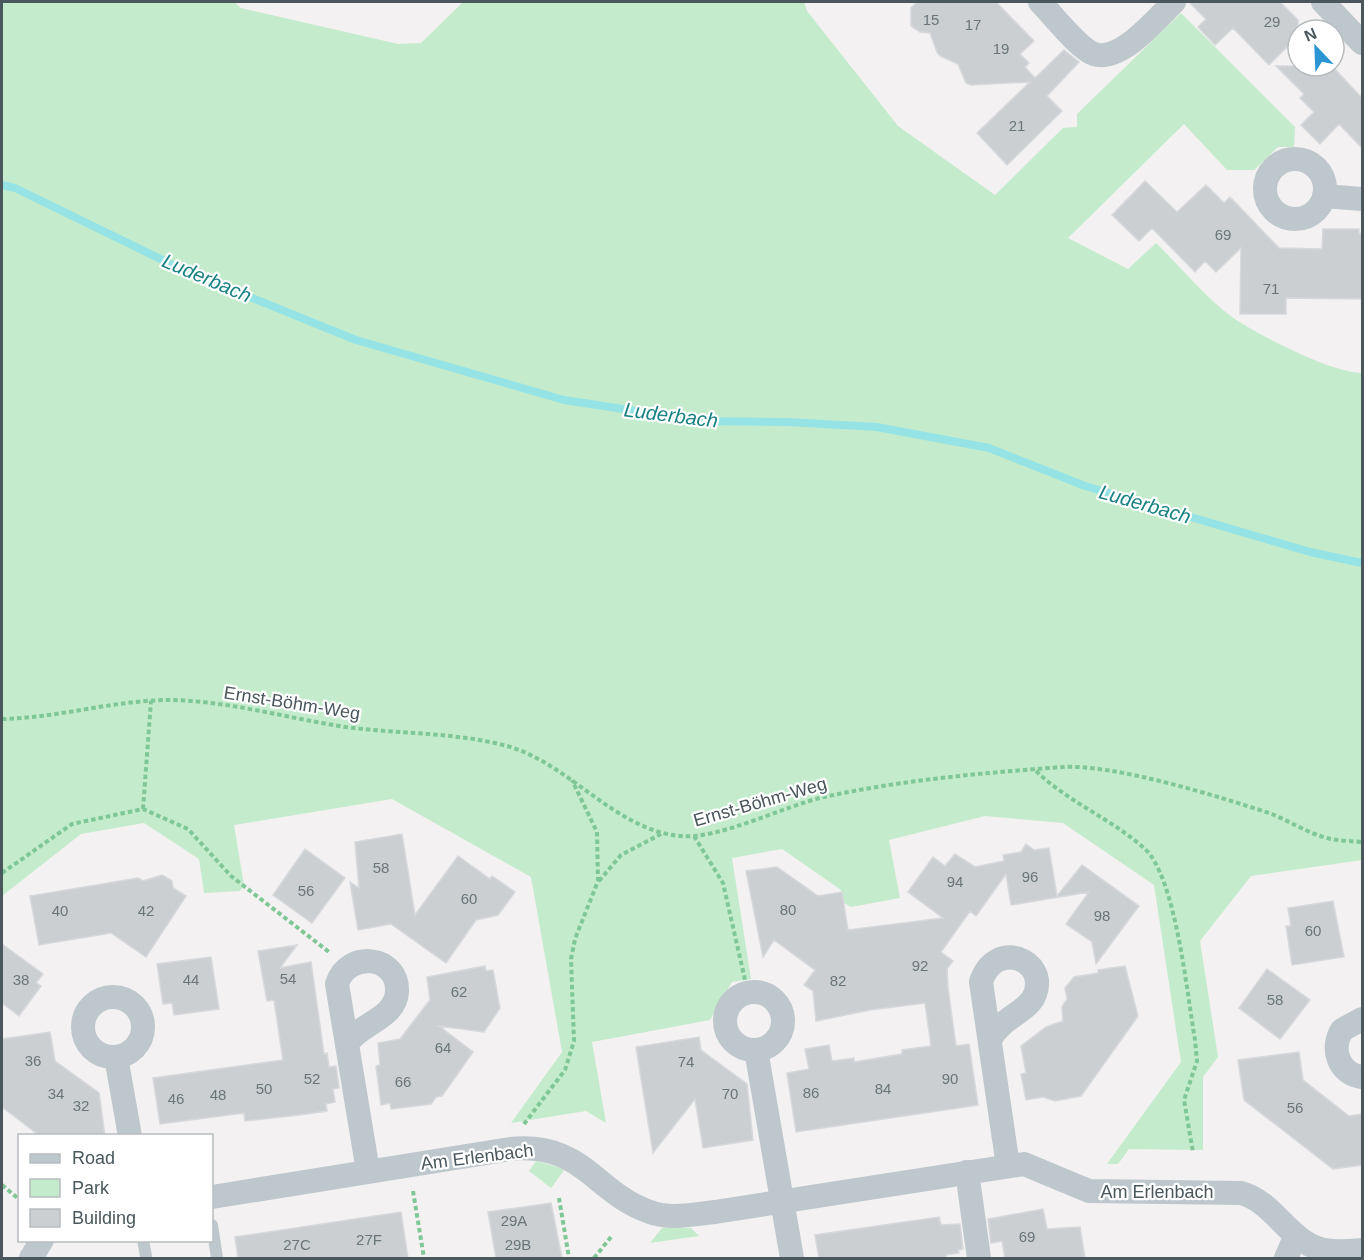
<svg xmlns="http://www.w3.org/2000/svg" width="1364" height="1260" font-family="Arial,sans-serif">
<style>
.green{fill:#c4eccc}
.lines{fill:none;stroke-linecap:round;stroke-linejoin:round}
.stream{stroke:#96e3e5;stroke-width:8}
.building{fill:#cbcfd2;stroke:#d6d8dc;stroke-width:1.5}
.path{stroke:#7fc796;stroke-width:4;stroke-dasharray:4.5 3;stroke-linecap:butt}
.lane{stroke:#bec7cc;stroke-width:12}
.street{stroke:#bec7cc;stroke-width:24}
.labels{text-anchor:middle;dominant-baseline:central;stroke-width:4.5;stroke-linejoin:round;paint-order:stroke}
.number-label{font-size:15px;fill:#6a757a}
.street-label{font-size:18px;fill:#4a575d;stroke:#fff}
.water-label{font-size:20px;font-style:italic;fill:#188183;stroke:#fff}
</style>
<rect width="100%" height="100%" fill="#f3f1f1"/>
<path class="green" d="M2,2h232l7,6 157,36 23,-1 42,-41h341l3,9 91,115 97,69 68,-67 14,-1v-13l104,-101 114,114 -1,20h-16l-24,23h-27l-43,-46 -116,114 60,31 28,-26c23,22 51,56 76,74 26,18 100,56 130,56v487l-111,16 -51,65 18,116 -15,20v73l-74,-1 -11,15h-11l74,-102 -27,-177 -91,-62 -78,-7 -96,24 11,58 -49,9 -7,-4 -3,-13 -59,-41 -50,9 19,121 -19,3 -22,38 -118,22 14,81 -20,-12 -75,12 51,-71 -31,-175 -139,-78 -158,26 10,60 -4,6 -36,2 -5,-34 -55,-36 -63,11 -79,62z
M536,1161l29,8 -14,19 -22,-17z
M662,1228h29l8,8 -49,7z"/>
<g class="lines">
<path class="stream" d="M2,185l13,3 168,82 173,70 208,60 138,21 85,1 90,5 112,21 96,38 225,66 52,11"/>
</g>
<path class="building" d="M917,2h79l38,39 -14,13 9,9 -4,4 10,11 29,-28 15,12 -32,34 15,15 -55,54 -30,-32 53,-51 -59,3 -5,-2 -8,-19 -18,-8 -3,-4 -7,-19 -10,-1 -9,-6v-18z
M1189,2h91l18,18v16l-29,29 -36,-37 -18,17 -17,-18 8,-8z
M1276,66h56l30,32v50l-23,-24 -19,20 -19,-19 13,-13 -14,-14 4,-4z
M1145,181l32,31 29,-27 18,18 6,-6 49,51 43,1 1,-20h36v5l3,-1v66l-76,-1v16h-46l1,-66 -25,24 -11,-11 -10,11 -43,-44 -13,13 -27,-26z
M402,834l13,81 43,-59 32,23 2,-3 23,16 -17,23 -22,5 -30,43 -55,-39 -33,6 -8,-48 9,6 -4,-46z
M1026,844l8,6 15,-2 8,48 25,-31 57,41 -43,58 -4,-22 -26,-18 23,-32 -78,13 -5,-31 -30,42 -6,-5 -29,41 12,9 -6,8 1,19 8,58 13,-2 9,61 -182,27 -9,-59 22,-4 -4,-20 24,-4 3,16 22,-3v4l48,-8v-4l29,-4 -6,-43 -55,7 -54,11 -3,-30 -9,-6 11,-15 -41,-30 -11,17 -17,-86 31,-4 41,29 24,-4 6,38 95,-12 -35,-26 25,-35 12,9 10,-12 20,13 29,-6 -1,-6 18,-3z
M305,849l40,29 -33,45 -39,-28z
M162,875l10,6 1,7 13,8 -40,61 -35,-24 -72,12 -9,-49 108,-18 5,3z
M1333,901l11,56 -52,8 -6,-39h5l-3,-18z
M2,944l41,30 -7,9 5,3 -22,30 -17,-13z
M297,945l-17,23 31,-6 13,92 3,-1 2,14 7,-1 3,22 -6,1 2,13 -9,2 1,7 -28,4 -54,6 -1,-8 -84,11 -7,-46 130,-18 -9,-60 -7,1 -9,-50z
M211,957l8,52 -45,6 -2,-12 -9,1 -6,-40z
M485,966l1,5 7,-1 7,38 -16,24 -45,-6 34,26 -31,44 -6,1 -5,7 -40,5 -1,-6 -9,2 -5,-39 4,-1 -2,-22 22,-4 30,-39 -3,-23z
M1125,966l13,50 -57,80 -26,5 -12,-4 -17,3 -5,-26 5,-1 -5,-27 25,-19 17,-6 -1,-14 5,-8 -2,-11 9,-11 24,-4v-3z
M1267,969l43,31 -30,39 -41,-31z
M50,1032l5,29 44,32 6,43h-65l-38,-29v-68z
M699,1037l2,13 46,34 6,56 -50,8 -8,-49 -42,54 -17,-106z
M1299,1052l4,28 46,36 13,-2v51l-29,4 -89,-69 -6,-40z
M551,1203l11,55h-66l-8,-46z
M1043,1209l4,20 33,-2 5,31h-80l-3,-17 -11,2 -3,-24z
M401,1212l7,46h-170l-3,-21z
M939,1217l2,8 19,-1 3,25 -5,1 1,3 -13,2v3h-127l-4,-23z"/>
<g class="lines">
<path class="path" d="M2,719c56,-1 112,-19 168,-19 59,1 117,18 175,27 54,7 109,5 162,19 62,17 109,85 174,90 37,4 103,-30 143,-39 78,-17 158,-24 238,-30 53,-3 155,29 207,46 19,7 38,20 58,25 11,3 24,3 35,4
M1036,771c32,31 74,47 108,77 32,28 43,147 51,192l2,21 -13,39 9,52
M143,809l8,-108
M694,836l29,47 25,110
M2,873l70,-49 71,-15 45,20 43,47 98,76
M599,881l22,-26 40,-21
M524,1124l41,-54 9,-29 -3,-82 4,-20 23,-58 -1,-49 -25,-52
M2,1185l18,15
M413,1191l11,67
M559,1198l10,60
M594,1258l17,-21"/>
<path class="lane" d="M212,1225l5,33
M143,1240l3,16"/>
<path class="street" d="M1040,2c13,13 38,46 54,52 27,9 63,-36 80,-52
M1323,2l39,41
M1265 189a30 30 0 1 1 60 0a30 30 0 1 1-60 0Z
M1324,196l38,3
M725 1021a29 29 0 1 1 58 0a29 29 0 1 1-58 0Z
M83 1027a30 30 0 1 1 60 0a30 30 0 1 1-60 0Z
M1362,1019l-20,11c-12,19 -3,44 20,47
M990,1040c11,-23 39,-28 45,-46 13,-34 -40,-56 -54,-12l27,184
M347,1044c13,-21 48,-25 50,-52 2,-37 -50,-42 -60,-8l31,187
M756,1050l36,208
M116,1057l14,79
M967,1172l12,86
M212,1197l298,-48c74,-7 83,43 140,63 21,8 44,2 65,0l309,-48 65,27 152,2c33,9 46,46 79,56 14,4 29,2 42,1
M31,1258l11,-18
M1286,1258l10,-23"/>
</g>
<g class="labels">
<g class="number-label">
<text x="931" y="19">15</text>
<text x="1272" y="21">29</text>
<text x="973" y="24">17</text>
<text x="1001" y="48">19</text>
<text x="1017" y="125">21</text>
<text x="1223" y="234">69</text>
<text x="1271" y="288">71</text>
<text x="381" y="867">58</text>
<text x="1030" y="876">96</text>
<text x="955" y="881">94</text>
<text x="306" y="890">56</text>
<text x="469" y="898">60</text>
<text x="788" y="909">80</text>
<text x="60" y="910">40</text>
<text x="146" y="910">42</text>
<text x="1102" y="915">98</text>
<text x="1313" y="930">60</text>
<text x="920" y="965">92</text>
<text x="288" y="978">54</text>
<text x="21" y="979">38</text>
<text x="191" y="979">44</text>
<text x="838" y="980">82</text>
<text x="459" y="991">62</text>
<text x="1275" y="999">58</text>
<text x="443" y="1047">64</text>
<text x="33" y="1060">36</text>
<text x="686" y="1061">74</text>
<text x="312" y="1078">52</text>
<text x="950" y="1078">90</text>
<text x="403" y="1081">66</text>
<text x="264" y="1088">50</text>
<text x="883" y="1088">84</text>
<text x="811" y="1092">86</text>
<text x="56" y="1093">34</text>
<text x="730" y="1093">70</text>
<text x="218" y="1094">48</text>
<text x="176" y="1098">46</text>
<text x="81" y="1105">32</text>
<text x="1295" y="1107">56</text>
<text x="514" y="1220">29A</text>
<text x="1027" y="1236">69</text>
<text x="369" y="1239">27F</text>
<text x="297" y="1244">27C</text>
<text x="518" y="1244">29B</text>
</g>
<g class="street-label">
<text transform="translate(292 703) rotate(9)">Ernst-Böhm-Weg</text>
<text transform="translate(760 802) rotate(-16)">Ernst-Böhm-Weg</text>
<text transform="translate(477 1157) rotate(-7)">Am Erlenbach</text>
<text x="1157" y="1192">Am Erlenbach</text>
</g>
<g class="water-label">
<text transform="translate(207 278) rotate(23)">Luderbach</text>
<text transform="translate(671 415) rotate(7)">Luderbach</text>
<text transform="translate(1145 504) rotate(16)">Luderbach</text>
</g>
</g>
<rect width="1364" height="1260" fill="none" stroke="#4a575d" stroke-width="6"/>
<rect x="18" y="1134" width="195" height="108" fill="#ffffff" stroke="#b7bcbe" stroke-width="1.5"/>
<rect x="30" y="1154" width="30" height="9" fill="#bec7cc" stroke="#b7bcbe" stroke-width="1.5"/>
<text x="72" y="1164" font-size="18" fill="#4a575d">Road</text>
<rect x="30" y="1179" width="30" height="18" fill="#c4eccc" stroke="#b7bcbe" stroke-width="1.5"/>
<text x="72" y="1194" font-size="18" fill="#4a575d">Park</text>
<rect x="30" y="1209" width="30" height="18" fill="#cbcfd2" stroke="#b7bcbe" stroke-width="1.5"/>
<text x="72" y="1224" font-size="18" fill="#4a575d">Building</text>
<g transform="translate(1316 48) rotate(337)"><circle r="28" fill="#ffffff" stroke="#b7bcbe" stroke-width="1.5"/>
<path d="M0-4.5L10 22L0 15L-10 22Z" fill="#2a94d4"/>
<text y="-9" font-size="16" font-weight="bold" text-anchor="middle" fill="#4a575d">N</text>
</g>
</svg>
